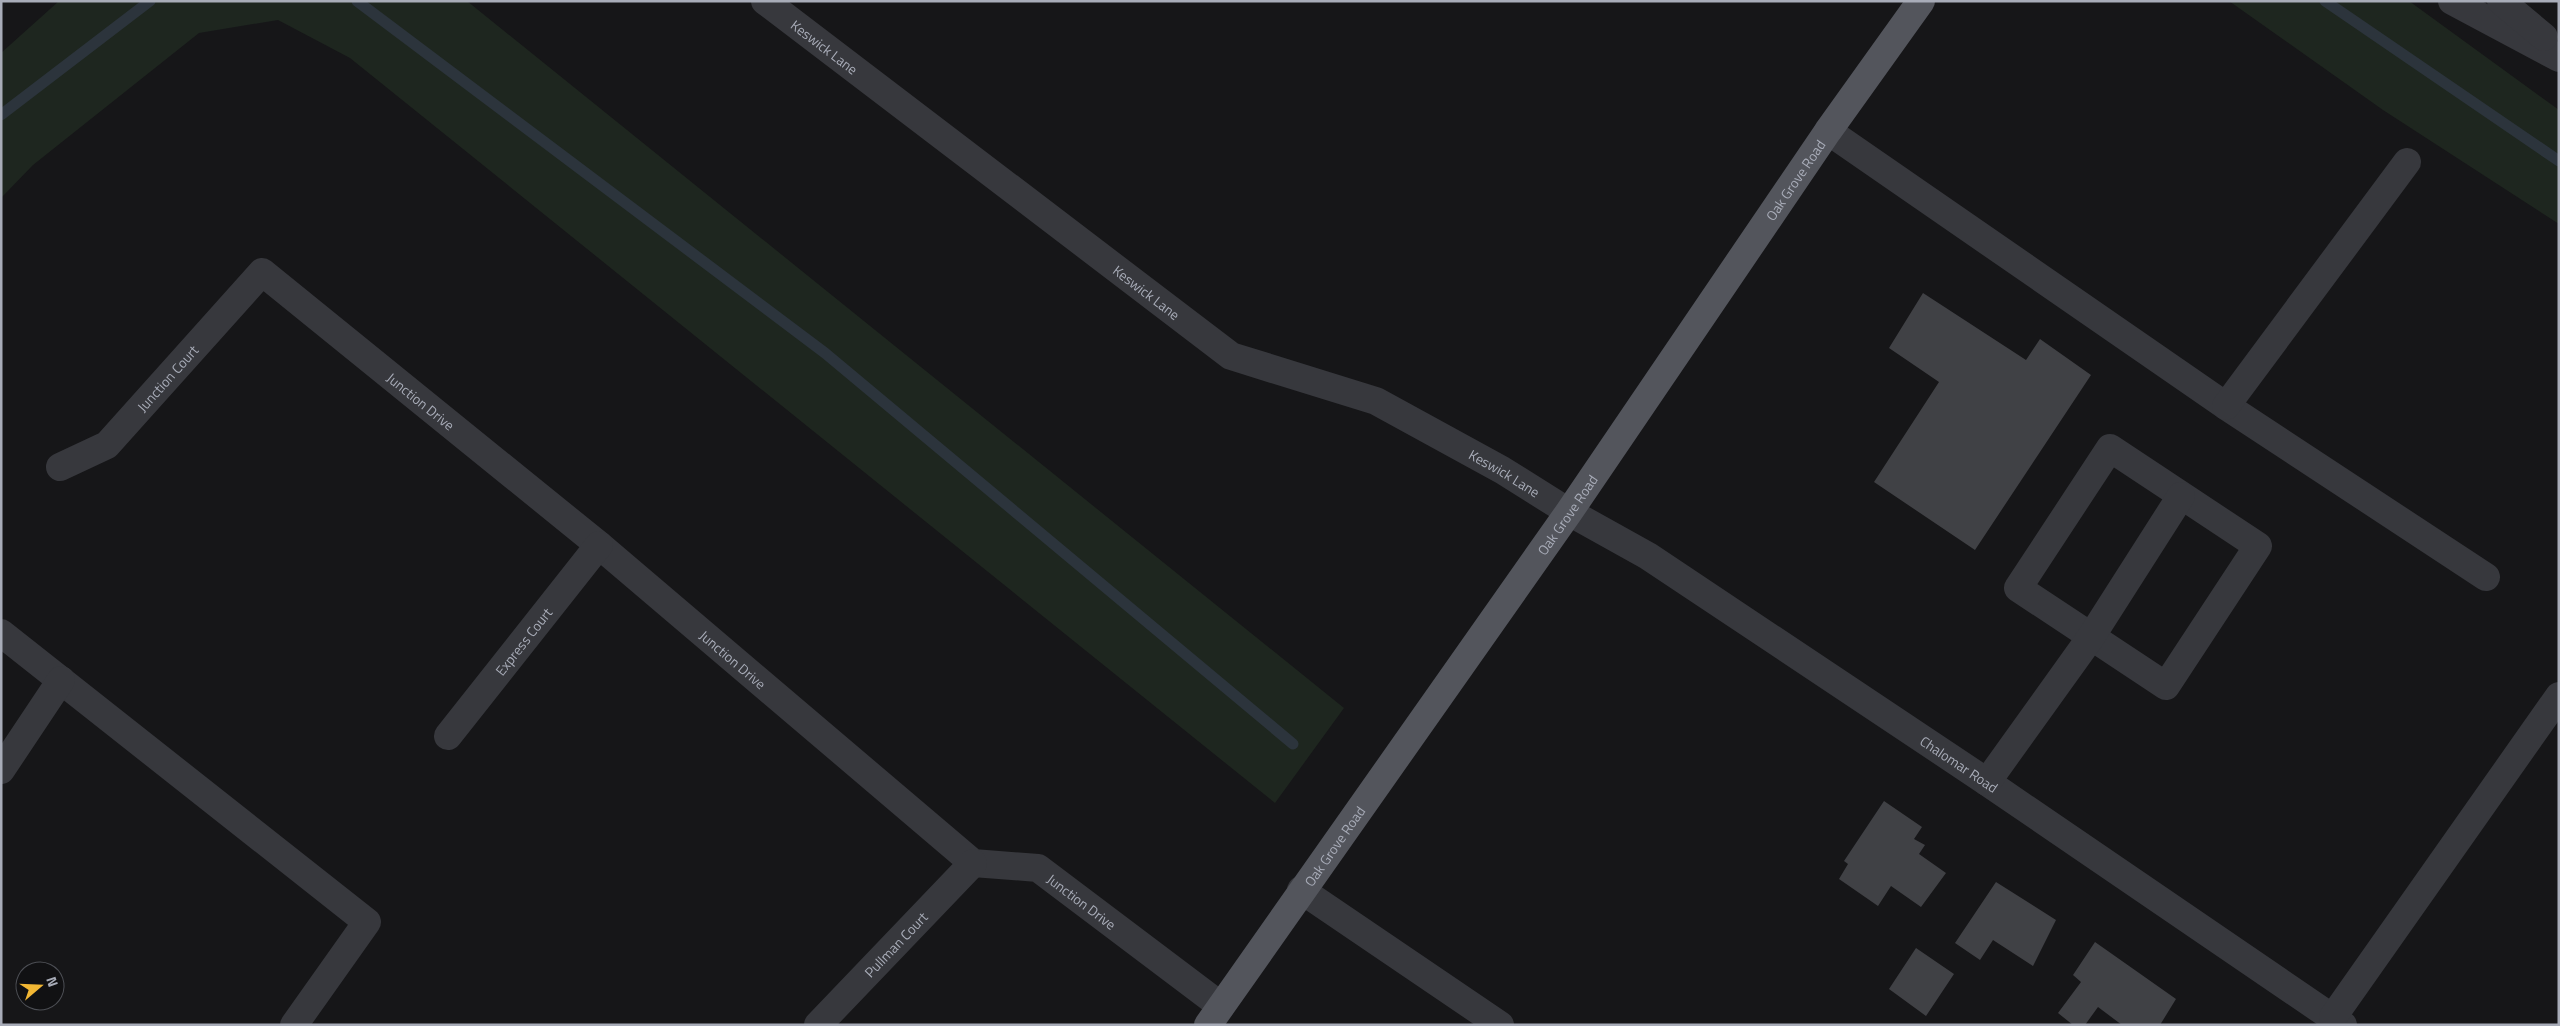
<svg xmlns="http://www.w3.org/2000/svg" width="2560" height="1026" font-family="'Titillium Web',sans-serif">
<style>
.green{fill:#1e261f}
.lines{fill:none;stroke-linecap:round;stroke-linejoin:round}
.stream{stroke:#2c343c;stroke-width:11}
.building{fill:#404145}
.minor{stroke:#37383d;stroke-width:28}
.major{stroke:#53555c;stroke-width:28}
.labels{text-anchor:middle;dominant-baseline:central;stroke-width:4;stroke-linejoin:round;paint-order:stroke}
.street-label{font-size:14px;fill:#a8acb8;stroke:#111113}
</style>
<rect width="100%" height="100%" fill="#161618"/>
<path class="green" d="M59,1h408l877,707 -69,95 -925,-745 -72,-38 -79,13 -166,132 -32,33v-145z
M2229,1h180l150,109v114l-176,-114z"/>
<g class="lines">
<path class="stream" d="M357,1l468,352 468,391
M2325,1l234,160
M1,115l149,-114"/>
</g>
<path class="building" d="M1923,293l103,67 14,-21 51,36 -116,175 -101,-68 65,-100 -50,-34z
M1884,801l38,26 -8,12 11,6 -6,9 27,19 -25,34 -30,-21 -13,20 -39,-27 9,-15 -4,-3z
M1996,882l60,38 -23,46 -40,-26 -13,20 -25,-17z
M2095,942l81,57 -16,26h-38l-24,-18 -13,18h-12l-15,-12 23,-31 -8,-7z
M1916,948l38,26 -28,42 -37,-27z"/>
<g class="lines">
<g class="minor">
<path id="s1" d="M765,1l466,355 145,45 126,69 67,42 79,44 339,226 356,243"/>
<path d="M2452,1l107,57"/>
<path d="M2501,1l43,36"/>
<path d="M1828,131l398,275 260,171"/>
<path d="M2226,406l181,-244"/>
<path d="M2110,448l148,98 -92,140 -148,-98z"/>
<path id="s2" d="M60,467l47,-22 155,-173 337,273 374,318 65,5 183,138"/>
<path d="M1,633l366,289 -73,103"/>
<path id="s3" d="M448,736l151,-191"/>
<path d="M1,770l60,-90"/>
<path d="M1987,782l104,-145 90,-141"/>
<path d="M1301,890l199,135"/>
<path d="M2333,1017l226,-321"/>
<path id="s4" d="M818,1025l155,-162"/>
</g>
<path class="major" id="s5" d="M1208,1025l361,-513 259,-381 93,-130"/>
</g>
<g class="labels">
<g class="street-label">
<text stroke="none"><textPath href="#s1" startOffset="75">Keswick Lane</textPath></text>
<text stroke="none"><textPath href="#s5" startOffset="1029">Oak Grove Road</textPath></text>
<text stroke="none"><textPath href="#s1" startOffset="480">Keswick Lane</textPath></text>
<text stroke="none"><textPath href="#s2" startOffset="142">Junction Court</textPath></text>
<text stroke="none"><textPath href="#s2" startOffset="489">Junction Drive</textPath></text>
<text stroke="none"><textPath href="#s1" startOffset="885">Keswick Lane</textPath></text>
<text stroke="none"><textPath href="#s5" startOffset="624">Oak Grove Road</textPath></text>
<text stroke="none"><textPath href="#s3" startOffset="121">Express Court</textPath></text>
<text stroke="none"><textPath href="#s2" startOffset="894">Junction Drive</textPath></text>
<text stroke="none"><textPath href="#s1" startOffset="1425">Chalomar Road</textPath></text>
<text stroke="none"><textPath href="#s5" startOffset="219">Oak Grove Road</textPath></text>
<text stroke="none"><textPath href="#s2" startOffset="1329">Junction Drive</textPath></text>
<text stroke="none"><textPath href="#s4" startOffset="112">Pullman Court</textPath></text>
</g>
</g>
<rect width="2560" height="1026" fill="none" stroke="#a8acb8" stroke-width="5"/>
<g transform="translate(40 986) rotate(71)"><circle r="24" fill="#111113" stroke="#4d4f55"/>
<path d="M0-4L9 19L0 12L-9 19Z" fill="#f2b734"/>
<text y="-8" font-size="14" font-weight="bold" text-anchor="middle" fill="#a8acb8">N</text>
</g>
</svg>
